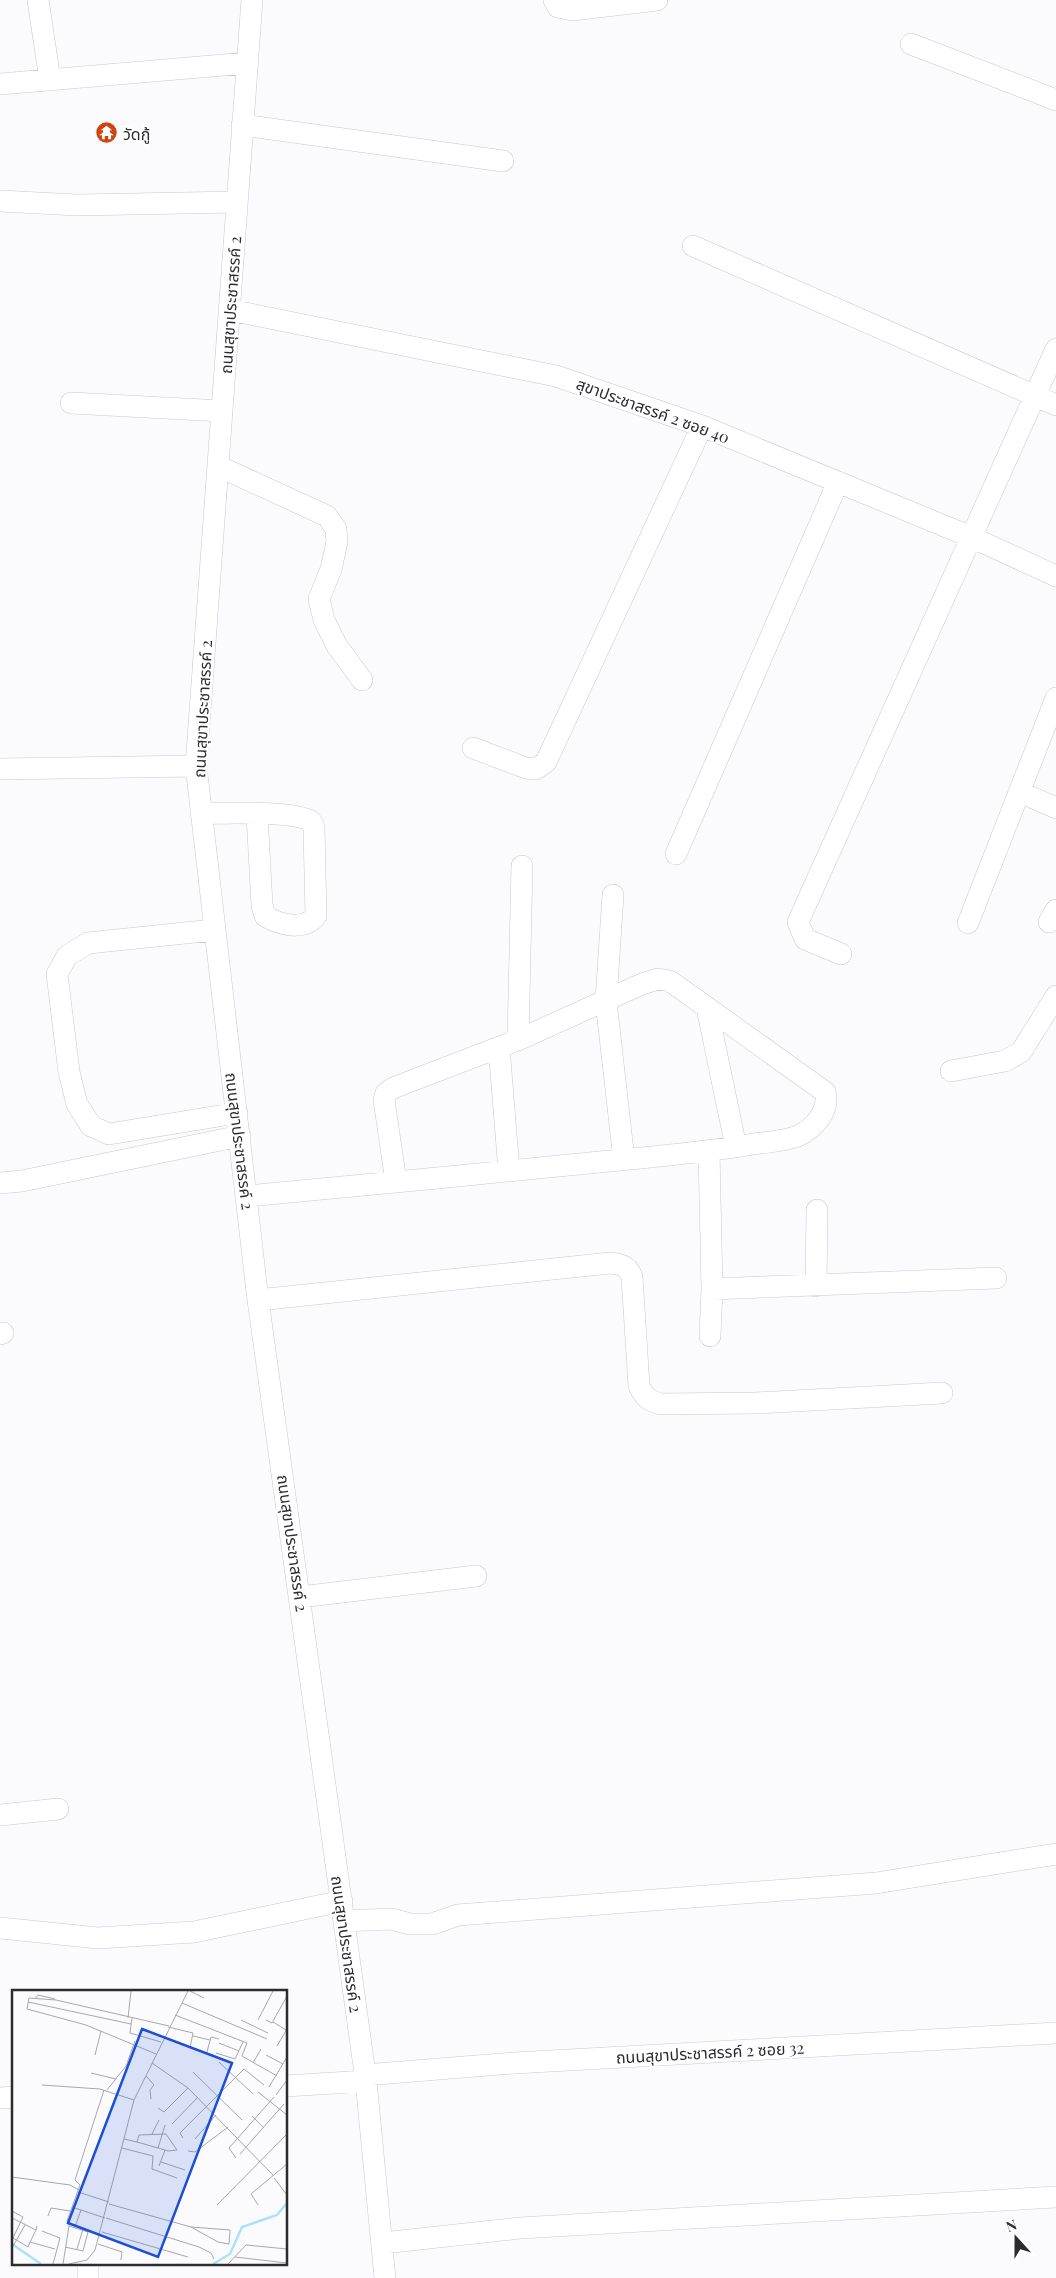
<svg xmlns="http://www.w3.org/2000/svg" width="1056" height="2278" font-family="'Playfair Display','Noto Sans Thai',serif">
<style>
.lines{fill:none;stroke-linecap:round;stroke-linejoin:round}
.minor-casing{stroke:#c7c8cf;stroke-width:22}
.minor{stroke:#fff;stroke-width:21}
.labels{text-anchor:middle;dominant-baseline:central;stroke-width:4.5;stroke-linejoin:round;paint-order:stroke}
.poi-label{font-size:16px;fill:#2c2c2f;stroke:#fff;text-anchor:start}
.street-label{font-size:16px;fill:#2c2c2f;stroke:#fff}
.inset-river{fill:none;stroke:#aae1fc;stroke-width:2.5}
.inset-road{fill:none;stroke:#a8a8ab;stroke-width:1}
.view{fill:#1d4ed8;fill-opacity:0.15;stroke:#1d4ed8;stroke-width:2.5}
.inset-edge{fill:none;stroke:#2c2c2f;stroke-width:2.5}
</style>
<rect width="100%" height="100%" fill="#fbfbfe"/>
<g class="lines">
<defs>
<path id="minor" d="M38,0l12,80
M252,0l-56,766 62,534 108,781 19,197
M554,0l4,7 14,3 85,-10
M911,44l145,56
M0,84l247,-21
M242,125l261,36
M0,201l77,4 160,-3
M693,246l363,159
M230,310l326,66 146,50 269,111 85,39
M71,403l151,8
M218,466l109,50 9,13 1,13 -6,27 -12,30 5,21 13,26 25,34
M473,748l53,20 10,1 10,-7 156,-336
M0,769l196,-3
M1020,792l36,16
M201,813c26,1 90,-3 110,8l3,7 2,88c-12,15 -36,9 -51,0l-3,-11 -5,-90
M676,854l162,-372
M613,895l-7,106 18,159
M1049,922l7,-12
M968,923l88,-225
M214,930l-126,13 -21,13 -10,18 12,98 8,32 14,22 18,8 128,-21
M841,954l-36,-15 -7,-17 258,-573
M707,1008l29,139
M518,1040l4,-174
M499,1047l10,124
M951,1071l54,-10 16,-9 35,-56
M709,1151l3,138 -2,47
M0,1183l22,-2 218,-45
M247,1196c128,-12 255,-24 383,-37 42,-4 83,-8 124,-15 14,-2 31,-3 44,-8 17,-8 32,-26 27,-44l-155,-111 -12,-2 -16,5 -124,56 -125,48 -7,5 -2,7 12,82
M816,1286l1,-76
M712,1289l284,-11
M258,1300l352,-37c11,1 18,3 22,14l7,109c5,11 10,15 22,18l95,-1 186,-10
M0,1334l3,-1
M300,1597l176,-21
M0,1815l58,-6
M344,1921l47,-2 19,5h22l26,-9 418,-32 180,-29
M0,1928l98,10 96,-6 148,-31
M365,2075l149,-12 542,-30
M286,2086l80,-5
M0,2098l14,-1
M383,2243l137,-15 536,-31
M88,2264v14"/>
</defs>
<use href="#minor" class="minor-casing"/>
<use href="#minor" class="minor"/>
</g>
<defs>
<symbol id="temple-disc" viewBox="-11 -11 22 22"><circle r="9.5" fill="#cc4512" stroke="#fff"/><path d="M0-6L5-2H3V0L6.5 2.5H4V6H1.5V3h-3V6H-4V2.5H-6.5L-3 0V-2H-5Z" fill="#fff"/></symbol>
</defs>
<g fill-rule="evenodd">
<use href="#temple-disc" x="94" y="120" width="25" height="25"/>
</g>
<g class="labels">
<g class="poi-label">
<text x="123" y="133">วัดกู้</text>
</g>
<g class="street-label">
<text transform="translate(230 305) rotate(-86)">ถนนสุขาประชาสรรค์ 2</text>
<text transform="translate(653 410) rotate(20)">สุขาประชาสรรค์ 2 ซอย 40</text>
<text transform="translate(202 709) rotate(-87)">ถนนสุขาประชาสรรค์ 2</text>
<text transform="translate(240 1141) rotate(83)">ถนนสุขาประชาสรรค์ 2</text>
<text transform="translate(293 1543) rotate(82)">ถนนสุขาประชาสรรค์ 2</text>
<text transform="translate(347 1944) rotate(82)">ถนนสุขาประชาสรรค์ 2</text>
<text transform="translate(710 2052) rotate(-3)">ถนนสุขาประชาสรรค์ 2 ซอย 32</text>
</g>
</g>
<g transform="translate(12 1990)">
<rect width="275" height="275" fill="#fbfbfe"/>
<path class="inset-river" d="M0,254l29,20M201,274l17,-10 12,-27 35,-12 10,-12"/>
<path class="inset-road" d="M178,1l14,7M23,9l3,-4 17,4M16,12l103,22M170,13l85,36M163,25l72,28 -5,13 35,20M116,28l3,-27M120,28l-2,15 31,9M229,30l27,13M246,30l15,-29M254,30l6,3 15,-27M261,32l13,8M156,37l25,6 -3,15 23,7M181,46l17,4M207,53l20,8M265,56l10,-17M195,62l4,-15 8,2M204,63l19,6 8,-17M144,64l-70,-29 -59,-16 2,-11 27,2 113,26M83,65l6,-24M254,65l17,9M207,72l34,32M140,73l36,25 86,88M241,73l8,-14M181,82l49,48M79,83l25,6M134,86l8,9 -4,5 1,9M30,95l58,4 34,11M257,97l18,-30M95,100l19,-24 9,-25M246,102l29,23M264,105l11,-15M146,118l6,4 24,-24M240,126l12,12M160,134l26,-27M140,144l7,-14M171,148l-3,-5 64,-64 20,16M112,149l13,3 28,8 3,1 9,-1 -11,-16 -27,1 -2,7M183,149l21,-24M110,158l31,8 -1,13 25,9M146,158l7,-23M176,161l7,1 33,-25M228,164l44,-50M224,168l-7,-10 45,-51M149,172l24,8M147,176l6,-16M0,187l58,8 9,5M262,188l13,17M66,202l31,10M97,214l82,23 39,3 -1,14 -11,-2 -27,-15M205,215l70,-71M246,215l-7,-11 36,-30M60,217l33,11M0,221l11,6 -10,21M36,226l3,-8 19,3M0,228l24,12 1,-4M94,228l93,29 12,6 3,6M63,237l6,-17M24,240l-6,12 25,7M30,241l18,7 -7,26M90,242l86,25M1,248l15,9 2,-5M86,254l24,8 -1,8M53,257l18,4 5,-19 -19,-6M0,258l13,-23M65,259l6,-20M223,267l52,6M51,274l6,-38 -2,-5 13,-36 -5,-5 29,-90M57,274l18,-4 8,-10 39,-150 54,-109M216,274l18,-19 41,4"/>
<path class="view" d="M130,39l90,34 -74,194 -90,-34z"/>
<rect width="275" height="275" class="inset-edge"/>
</g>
<g transform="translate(1016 2238) rotate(339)" stroke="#ffffff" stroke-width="4" paint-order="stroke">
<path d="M0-4L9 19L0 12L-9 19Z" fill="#2c2c2f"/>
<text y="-8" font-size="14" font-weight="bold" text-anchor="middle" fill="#2c2c2f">N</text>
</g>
</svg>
